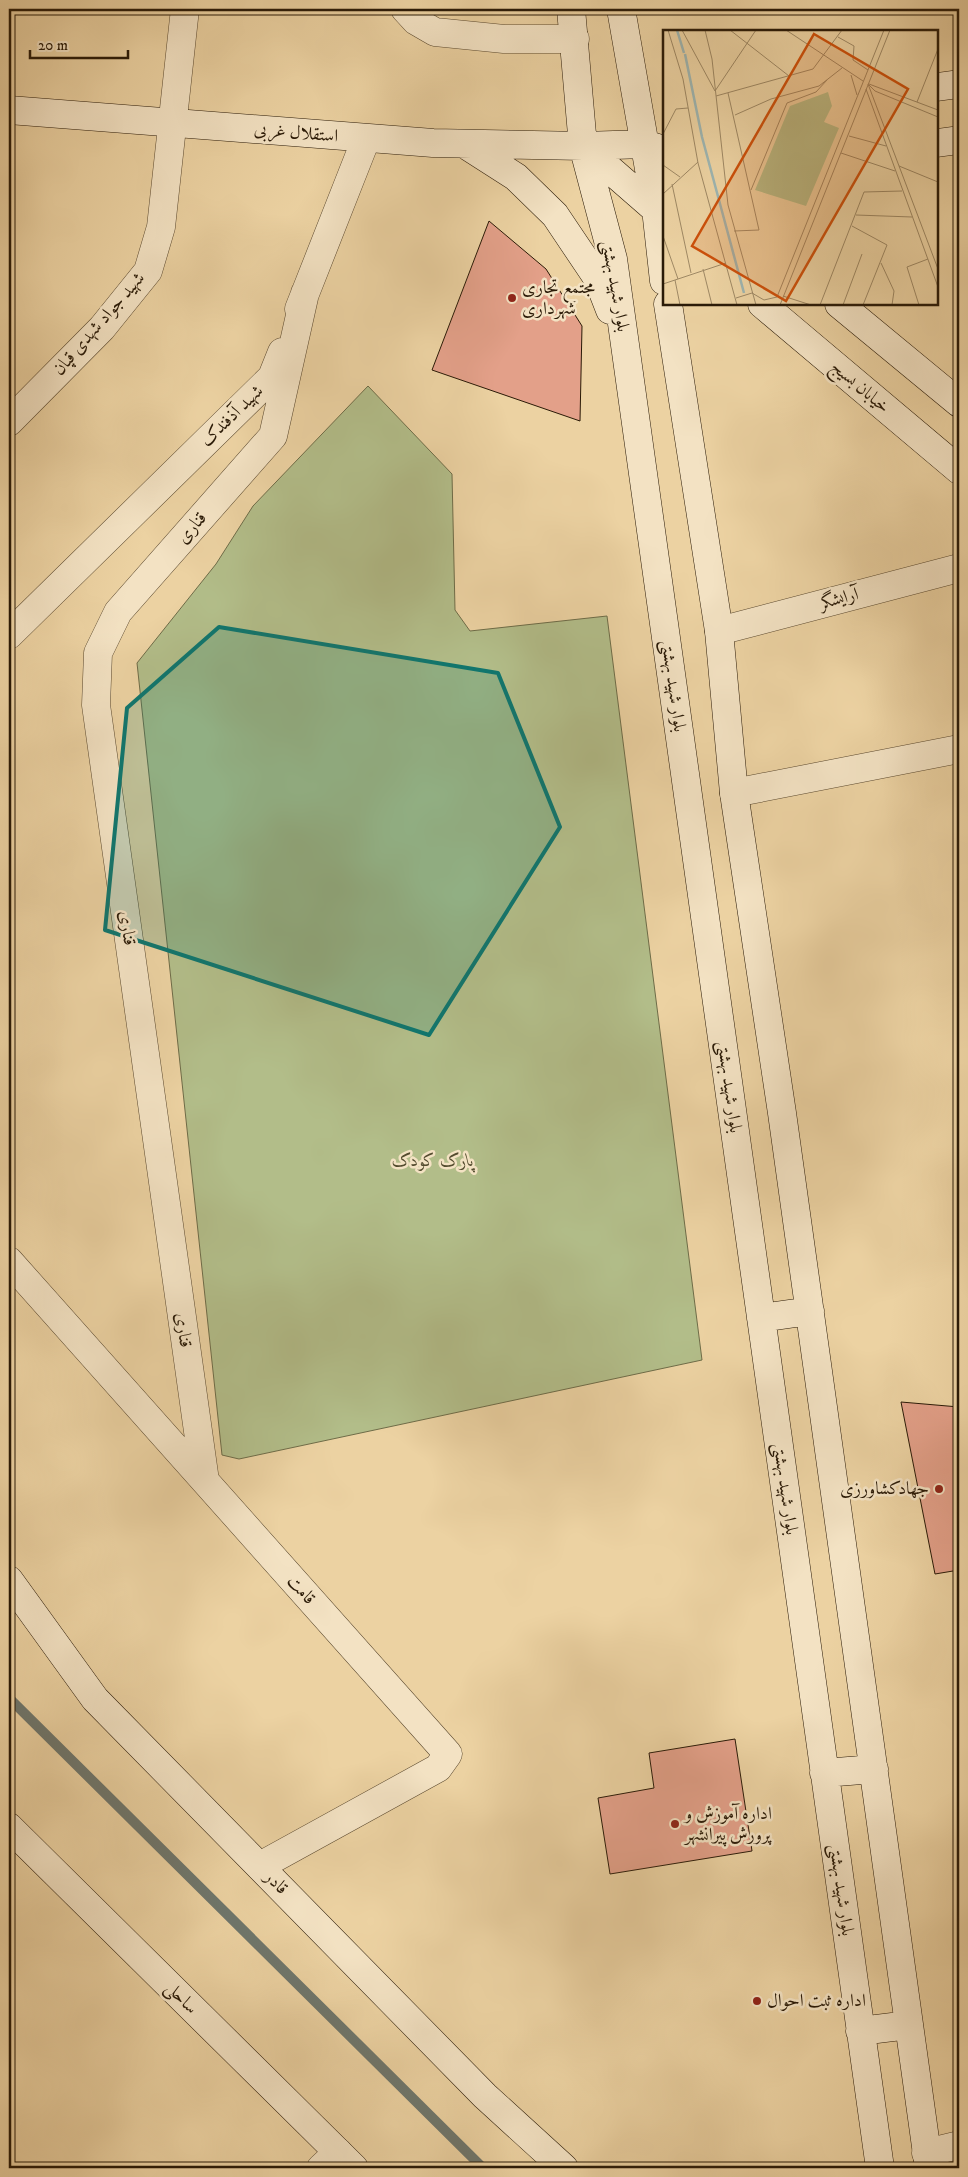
<svg xmlns="http://www.w3.org/2000/svg" width="968" height="2177" font-family="'IM FELL DW Pica',Amiri,serif">
<style>
.green{fill:#b2bd89;stroke:#6e6c48}
.lines{fill:none;stroke-linecap:round;stroke-linejoin:round}
.stream{stroke:#6f776d;stroke-width:10}
.building{fill:#e3a089;stroke:#2a1a07}
.street-casing{stroke:#5a482e;stroke-width:29}
.secondary-casing{stroke:#2a1a07;stroke-width:29}
.street{stroke:#f3e2c3;stroke-width:28}
.secondary{stroke:#f3e2c3;stroke-width:28}
.marked{fill:#0f766e;fill-opacity:0.2;stroke:#0f766e;stroke-width:4;stroke-linejoin:round}
.poi-dot{fill:#8f2418;stroke:#f3e2c3;stroke-width:2}
.labels{text-anchor:middle;dominant-baseline:central;stroke-width:5;stroke-linejoin:round;paint-order:stroke}
.street-label{font-size:18px;fill:#2a1a07;stroke:#f3e2c3}
.poi-label{font-size:18px;fill:#2a1a07;stroke:#f3e2c3;text-anchor:start}
.park-label{font-size:18px;font-style:italic;fill:#534b2e;stroke:#f3e2c3}
.inset-river{fill:none;stroke:#9db5b1;stroke-width:2.5}
.inset-road{fill:none;stroke:#9e8864;stroke-width:1}
.view{fill:#cc500b;fill-opacity:0.15;stroke:#cc500b;stroke-width:2.5}
.inset-edge{fill:none;stroke:#2a1a07;stroke-width:2.5}
</style>
<rect width="100%" height="100%" fill="#ecd2a2"/>
<filter id="stains"><feTurbulence type="fractalNoise" baseFrequency=".004" numOctaves="4"/><feColorMatrix values="0 0 0 0 .2 0 0 0 0 .09 0 0 0 0 .02 0 0 0 .5 -.17"/></filter>
<radialGradient id="worn" r=".72"><stop offset=".6" stop-color="#630" stop-opacity="0"/><stop offset="1" stop-color="#630" stop-opacity=".3"/></radialGradient>
<path class="green" d="M368,386l84,88 3,136 15,21 137,-15 95,744 -463,99 -17,-4 -85,-792 79,-99 37,-58z"/>
<g class="lines">
<path class="stream" d="M9,1698l474,470"/>
</g>
<path class="building" d="M489,221l57,48 36,57 -2,95 -148,-51z
M901,1402l58,5v163l-24,4z
M735,1739l17,112 -142,23 -12,-76 56,-10 -5,-35z"/>
<g class="lines">
<defs>
<path id="street" d="M405,9l11,12 19,11 69,7h71
M299,309l67,-170
M9,422l93,-94 46,-57 13,-44 24,-218
M719,631l240,-63
M9,635l263,-258 10,-25
M734,793l225,-44
M9,1261l439,493 -10,14 -178,98
M205,1481l-109,-776 2,-52 20,-41 155,-176 32,-143
M926,2153l33,-8
M321,2168l17,-16"/>
<path id="secondary" d="M571,9l12,137 30,113 267,1909
M621,9l35,200 8,72
M937,87l22,-3
M9,110l424,33 150,3 62,-2 19,6
M937,143l22,-3
M466,145l50,32 39,38 43,64 12,31
M583,146l78,68
M668,304l51,327 15,162 48,320 147,1055
M762,304l197,166
M839,304l120,99
M761,1318l49,-7
M9,1580l86,119 390,397 79,72
M824,1773l50,-4
M9,1827l345,341
M860,2031l49,-6"/>
</defs>
<use href="#street" class="street-casing"/>
<use href="#secondary" class="secondary-casing"/>
<use href="#street" class="street"/>
<use href="#secondary" class="secondary"/>
</g>
<path class="marked" d="M219,627l279,46 62,154 -131,208 -324,-105 22,-222z"/>
<g class="poi-dot">
<circle cx="512" cy="298" r="5"/>
<circle cx="939" cy="1489" r="5"/>
<circle cx="675" cy="1824" r="5"/>
<circle cx="757" cy="2001" r="5"/>
</g>
<g class="labels">
<g class="street-label">
<text transform="translate(296 133) rotate(5)">استقلال غربی</text>
<text transform="translate(615 286) rotate(80)">بلوار شهید بهشتی</text>
<text transform="translate(99 324) rotate(-49)">شهید جواد شهدی قپان</text>
<text transform="translate(860 387) rotate(40)">خیابان بسیج</text>
<text transform="translate(232 416) rotate(-44)">شهید آذفندک</text>
<text transform="translate(192 528) rotate(-49)">قناری</text>
<text transform="translate(839 599) rotate(-15)">آرایشگر</text>
<text transform="translate(673 686) rotate(82)">بلوار شهید بهشتی</text>
<text transform="translate(127 928) rotate(82)">قناری</text>
<text transform="translate(729 1087) rotate(82)">بلوار شهید بهشتی</text>
<text transform="translate(183 1330) rotate(82)">قناری</text>
<text transform="translate(785 1489) rotate(82)">بلوار شهید بهشتی</text>
<text transform="translate(301 1590) rotate(48)">قامت</text>
<text transform="translate(276 1883) rotate(45)">قادر</text>
<text transform="translate(841 1890) rotate(82)">بلوار شهید بهشتی</text>
<text transform="translate(181 1998) rotate(45)">ساحلی</text>
</g>
<g class="poi-label">
<text x="522" y="288">مجتمع تجاری<tspan x="522" dy="21">شهرداری</tspan></text>
<text x="929" y="1489" text-anchor="end">جهادکشاورزی</text>
<text x="685" y="1814">اداره آموزش و<tspan x="685" dy="21">پرورش پیرانشهر</tspan></text>
<text x="767" y="2001">اداره ثبت احوال</text>
</g>
<g class="park-label">
<text x="433" y="1161">پارک کودک</text>
</g>
</g>
<g transform="translate(663 30)">
<rect width="275" height="275" fill="#ecd2a2"/>
<path d="M165,62l4,14 -8,16 15,6 -33,78 -51,-16 35,-84z" fill="#b2bd89"/>
<path class="inset-river" d="M14,0l7,23M22,24l17,83 42,156"/>
<path class="inset-road" d="M5,0l15,49 15,84 39,142M19,0l33,61 41,-61M42,0l7,29 16,146 28,100M67,0l59,46M123,0l77,51M175,7l16,9 -1,14 15,10M188,45l6,20M205,54l70,185M206,54l69,26M206,55l6,6 63,26M203,59l72,198M65,63l31,137 -25,1M53,66l97,-27 29,-39M254,72l21,-53M72,85l36,-16 48,-13 23,-18M0,104l13,-25 12,-1M186,106l37,10M178,123l54,18M0,135l17,12M236,136l39,16M9,154l19,89M88,160l36,-87 29,-11 11,-12M0,164l35,-32M193,185l56,2M189,196l35,19 -24,60M0,206l15,43M218,233l13,28 -2,14M40,239l9,36M12,250l5,25M0,254l63,-21M120,266l28,9M73,268l16,-5 12,7 13,-3 107,-267M117,275l110,-275M157,275l44,-113 38,-1M180,275l19,-51M256,275l-12,-38 21,-8"/>
<path class="view" d="M151,4l94,55 -122,212 -94,-55z"/>
<rect width="275" height="275" class="inset-edge"/>
</g>
<rect width="968" height="2177" fill="none" stroke="#ecd2a2" stroke-width="30"/>
<rect x="10" y="10" width="948" height="2157" fill="none" stroke="#2a1a07" stroke-width="2.5"/>
<rect x="15" y="15" width="938" height="2147" fill="none" stroke="#2a1a07"/>
<path d="M30 50v8h98v-8" fill="none" stroke="#2a1a07" stroke-width="2.5"/>
<text x="38" y="50" font-size="15" fill="#2a1a07" stroke="#f3e2c3" stroke-width="4" paint-order="stroke">20 m</text>
<rect width="100%" height="100%" filter="url(#stains)"/>
<rect width="100%" height="100%" fill="url(#worn)"/>
</svg>
